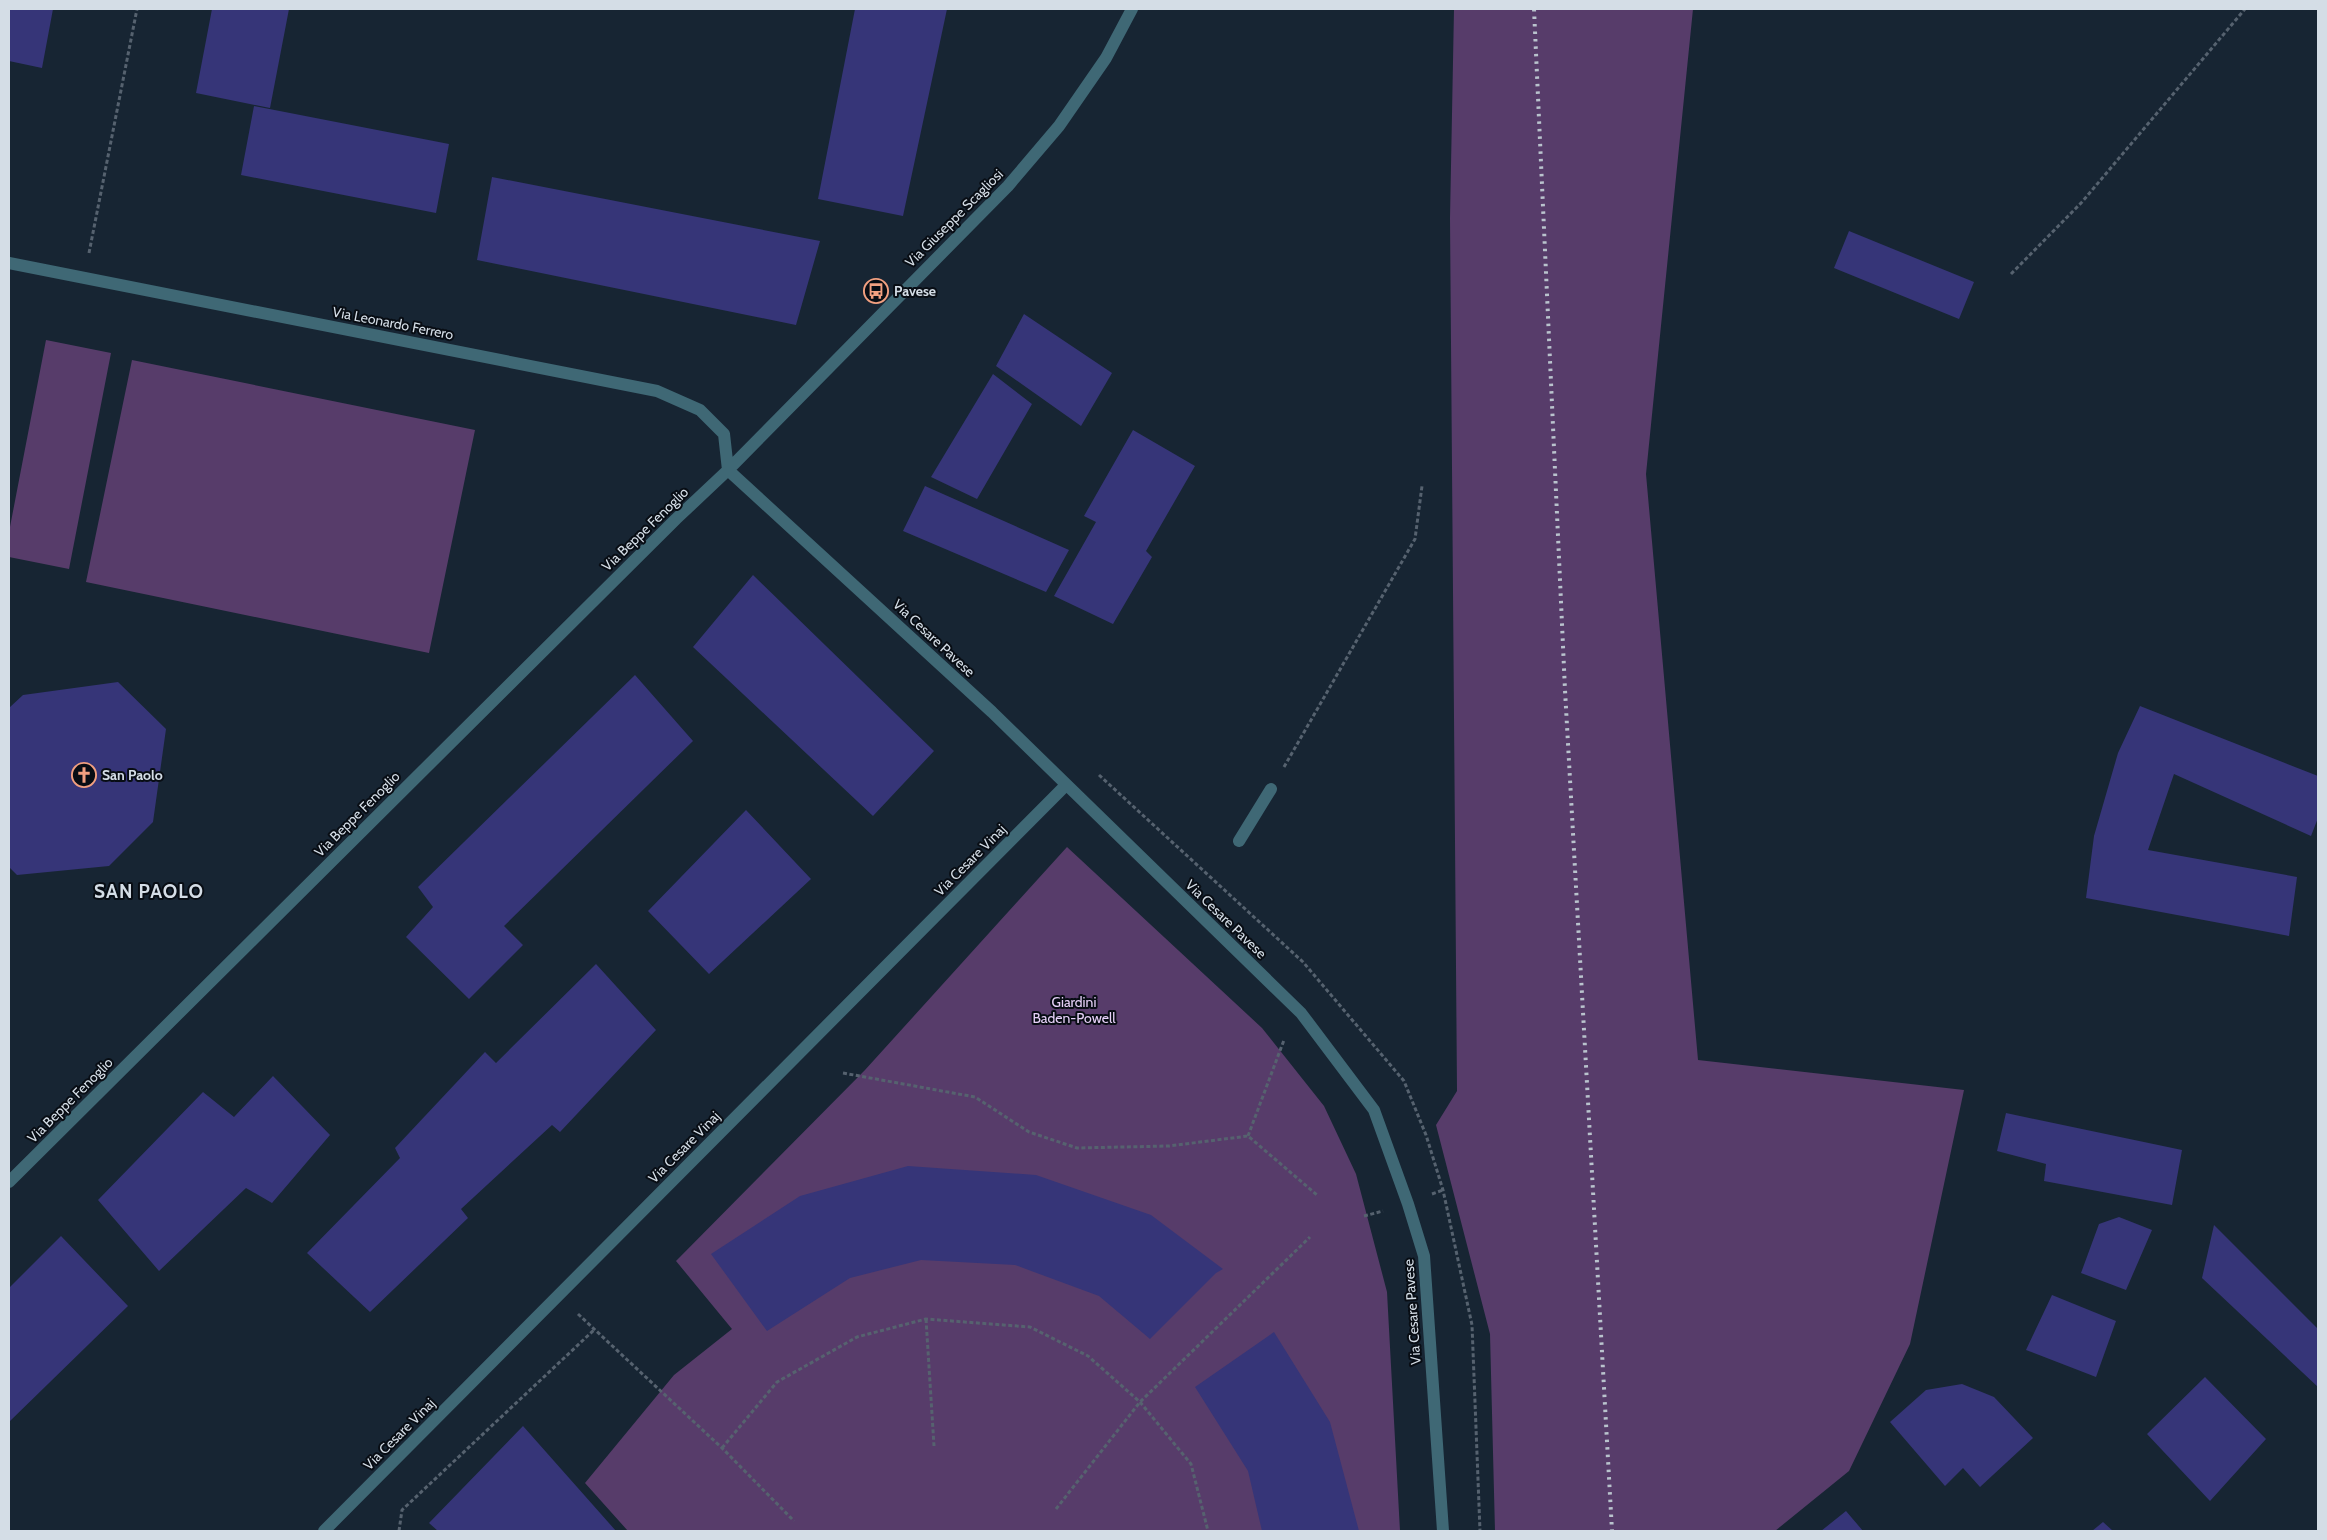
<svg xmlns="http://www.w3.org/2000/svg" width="2327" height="1540" font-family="Cabin,sans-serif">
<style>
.green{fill:#573c6a}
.building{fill:#363578}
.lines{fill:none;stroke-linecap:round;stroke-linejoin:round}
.path{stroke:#56626f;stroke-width:3;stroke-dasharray:4 2.5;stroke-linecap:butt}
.lane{stroke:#3f6875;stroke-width:12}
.street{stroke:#3f6875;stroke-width:12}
.rail{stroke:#b9c3cd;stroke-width:4;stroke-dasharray:2.5 5;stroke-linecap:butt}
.labels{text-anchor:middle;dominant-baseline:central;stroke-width:4;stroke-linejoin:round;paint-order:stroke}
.street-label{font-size:14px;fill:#d4dde6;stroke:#080d14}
.poi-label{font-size:14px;font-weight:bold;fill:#d4dde6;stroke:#080d14;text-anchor:start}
.park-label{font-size:14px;fill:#e7d1f8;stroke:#080d14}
.district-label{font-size:19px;font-weight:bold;letter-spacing:1px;fill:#d4dde6;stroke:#080d14}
</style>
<rect width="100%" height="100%" fill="#172533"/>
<path class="green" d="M1454,9h239l-47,465 52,586 266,30 -54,254 -61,127 -74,60h-280l-5,-197 -54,-209 21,-34 -7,-873z
M46,340l65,13 -42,216 -60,-12v-25z
M132,360l343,70 -46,223 -343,-71z
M1067,847l195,181 62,78 32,68 31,118 13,239h-772l-43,-48 89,-108 58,-46 -56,-68 189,-191z"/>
<path class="building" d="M9,9h44l-11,59 -33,-7z
M212,9h77l-19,99 -74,-15z
M855,9h92l-44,207 -85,-17z
M254,106l195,38 -13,69 -195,-38z
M492,177l328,64 -24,84 -319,-65z
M1849,231l125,51 -15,37 -125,-51z
M1024,314l88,59 -31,53 -85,-60z
M993,374l39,30 -55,95 -46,-22z
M1133,430l62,36 -49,85 6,6 -39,67 -59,-28 42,-74 -12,-6z
M925,486l144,64 -23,42 -143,-61z
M753,575l181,176 -61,65 -180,-169z
M635,675l58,66 -189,185 19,19 -54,54 -63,-62 27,-30 -15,-20z
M118,682l48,47 -13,93 -44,44 -92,9 -8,-8v-159l14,-13z
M2140,706l178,70v42l-7,18 -137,-62 -26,76 149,27 -8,59 -203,-38 8,-62 24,-83z
M746,810l65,69 -102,95 -61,-63z
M596,964l60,66 -96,102 -8,-7 -91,84 7,9 -98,94 -63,-59 93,-95 -5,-10 90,-96 11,11z
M273,1076l57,59 -58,68 -26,-15 -87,83 -61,-71 105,-108 31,25z
M2006,1113l176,37 -10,55 -128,-24 2,-17 -49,-13z
M908,1166l128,9 115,40 72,54 -7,4 -66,66 -51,-43 -84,-31 -94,-5 -71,18 -83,53 -56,-77 89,-58z
M2119,1217l33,13 -26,60 -45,-17 18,-49z
M2214,1225l104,104v58l-116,-109z
M61,1236l67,70 -119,116v-134z
M2052,1295l64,26 -20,56 -70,-27z
M1274,1332l56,90 29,109h-97l-14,-60 -53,-84z
M2205,1377l61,62 -56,62 -63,-67z
M1962,1384l32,13 39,41 -53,49 -17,-19 -18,18 -55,-64 36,-32z
M523,1426l93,105h-178l-9,-8z
M1846,1511l17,20h-42z
M2103,1522l10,9h-21z"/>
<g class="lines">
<path class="path" d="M89,253l48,-244
M2011,274l71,-72 163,-193
M1284,767l131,-228 7,-53
M1099,775l204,187 101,119 22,54 17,55 29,135 8,206
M843,1073l132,24 54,35 48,16 92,-2 79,-10 69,59
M1248,1136l36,-96
M1432,1194l11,-4
M1364,1216l19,-5
M578,1314l144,134 72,73
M926,1319l8,127
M722,1448l55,-66 80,-45 69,-18 104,8 58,29 52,46 51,62 17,67
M1056,1509l84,-107 170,-165
M399,1531l3,-21 193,-181"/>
<path class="lane" d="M1239,841l32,-52"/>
<path class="street" d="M9,263l648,128 43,19 24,24 4,36
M728,470l264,242 309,301 73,97 34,94 16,52 19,275
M9,1182l667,-663 52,-49 280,-284 51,-60 47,-68 26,-49
M324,1531l742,-746"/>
<path class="rail" d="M1534,9l31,681 47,841"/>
</g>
<defs>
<symbol id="bus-ring" viewBox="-11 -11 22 22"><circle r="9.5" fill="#080d14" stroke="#f2a080" stroke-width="1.5"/><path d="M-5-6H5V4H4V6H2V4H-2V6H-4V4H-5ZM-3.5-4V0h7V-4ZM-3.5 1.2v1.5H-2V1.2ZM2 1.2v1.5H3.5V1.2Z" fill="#f2a080"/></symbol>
<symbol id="church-ring" viewBox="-11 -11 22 22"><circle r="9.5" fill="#080d14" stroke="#f2a080" stroke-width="1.5"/><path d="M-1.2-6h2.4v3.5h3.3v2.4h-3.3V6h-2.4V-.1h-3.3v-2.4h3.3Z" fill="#f2a080"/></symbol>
</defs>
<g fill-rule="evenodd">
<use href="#bus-ring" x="862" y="277" width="28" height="28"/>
<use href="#church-ring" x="70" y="761" width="28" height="28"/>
</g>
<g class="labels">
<g class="street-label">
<text transform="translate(954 218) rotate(-45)">Via Giuseppe Scagliosi</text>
<text transform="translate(393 323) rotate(11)">Via Leonardo Ferrero</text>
<text transform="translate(645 529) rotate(-44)">Via Beppe Fenoglio</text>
<text transform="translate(934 638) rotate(43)">Via Cesare Pavese</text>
<text transform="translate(357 814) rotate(-45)">Via Beppe Fenoglio</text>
<text transform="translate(970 860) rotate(-45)">Via Cesare Vinaj</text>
<text transform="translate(1226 919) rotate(44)">Via Cesare Pavese</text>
<text transform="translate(70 1100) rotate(-45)">Via Beppe Fenoglio</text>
<text transform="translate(684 1147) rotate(-45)">Via Cesare Vinaj</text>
<text transform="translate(1412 1312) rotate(-94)">Via Cesare Pavese</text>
<text transform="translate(399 1434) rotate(-45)">Via Cesare Vinaj</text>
</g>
<g class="poi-label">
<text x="894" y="291">Pavese</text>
<text x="102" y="775">San Paolo</text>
</g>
<g class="park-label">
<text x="1074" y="1002">Giardini<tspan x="1074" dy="16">Baden-Powell</tspan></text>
</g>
<g class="district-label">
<text x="149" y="891">SAN PAOLO</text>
</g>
</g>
<rect width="2327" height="1540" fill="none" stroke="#d4dde6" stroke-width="20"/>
</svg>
